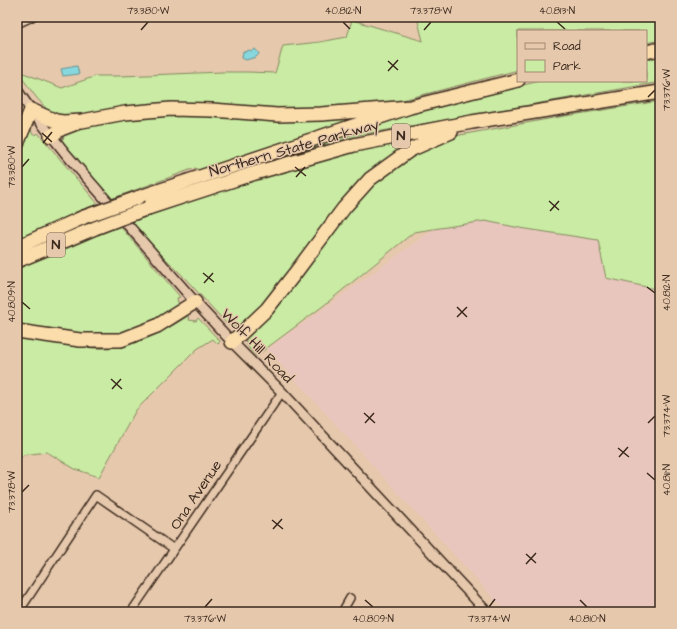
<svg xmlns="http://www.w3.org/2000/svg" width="677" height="629" font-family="'Architects Daughter',sans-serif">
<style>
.built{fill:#e9c6bd}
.green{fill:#caeba3;stroke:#828a60}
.water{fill:#86d8de;stroke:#689291}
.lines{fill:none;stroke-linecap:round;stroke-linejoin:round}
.minor-casing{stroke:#3b2a1e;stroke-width:10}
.tertiary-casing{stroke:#3b2a1e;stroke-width:12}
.motorway-casing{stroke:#3b2a1e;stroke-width:16}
.minor{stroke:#e6c8ac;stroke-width:7}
.tertiary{stroke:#e6c8ac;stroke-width:9}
.motorway{stroke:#fbddab;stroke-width:13}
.motorway-bridge-casing{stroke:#3b2a1e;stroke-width:16;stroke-linecap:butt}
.motorway-bridge{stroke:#fbddab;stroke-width:13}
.ticks{fill:none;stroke:#3b2a1e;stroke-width:1.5}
.labels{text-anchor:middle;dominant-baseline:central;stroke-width:3;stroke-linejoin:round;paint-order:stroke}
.shield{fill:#e6c8ac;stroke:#6e5949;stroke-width:1}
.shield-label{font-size:14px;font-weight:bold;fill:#3b2a1e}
.street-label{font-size:15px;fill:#3b2a1e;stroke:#e6c8ac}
.neatline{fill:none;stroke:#3b2a1e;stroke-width:1.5}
.ticks-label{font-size:10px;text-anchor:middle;fill:#3b2a1e}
</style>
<rect width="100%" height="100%" fill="#e6c8ac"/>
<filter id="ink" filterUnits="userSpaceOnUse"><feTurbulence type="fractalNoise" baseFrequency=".025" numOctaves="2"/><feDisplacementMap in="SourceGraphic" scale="8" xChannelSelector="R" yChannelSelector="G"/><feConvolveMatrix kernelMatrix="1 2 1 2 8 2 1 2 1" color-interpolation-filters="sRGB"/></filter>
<g filter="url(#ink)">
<path class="built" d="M660,146v466h-154l-239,-263 278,-200z"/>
<path class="green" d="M417,17h243v23l-14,3v-12h-128v39l-127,33 -56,6 -266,10 -17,-4 -16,-18 -19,-26v-4l4,5 41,16 34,-12h25l102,-4h24l28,1 8,-27 37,-4 27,-5 5,-17 71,21z
M660,53v29l-176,31 -125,22 -102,30 136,-46 85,-23 62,-15h106v-25z
M660,101v189l-54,-12 -8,-38 -78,-12 -35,-7 -71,11 -91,74 -67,50c-5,-6 -11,-10 -10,-18l-3,-1 124,-150 34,-27 35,-17 24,-8 99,-18z
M162,112l188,3 1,3 -10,5 -142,47 -4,-2 -87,32 -47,-60 3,-2 -3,-4 5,-3 34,-9z
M31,129l1,4 4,2 2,-2 60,71 -23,8 1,2 -59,25v-91l10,-18z
M426,135l-28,18 -133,153 -28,23 -1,-2h-2l-7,-3 -45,-49 -24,-24 -27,-29 147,-51 68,-19z
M120,226l60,71 -3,1 1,5v3l2,1 -45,24 -28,6 -90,-10v-61l8,-4 4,2c30,-11 60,-26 91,-38z
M188,316l1,4 7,1 2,-3 22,23 -2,3 -5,-5 -16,10 -61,61 -37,67 -24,-8 -28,-17 -24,3 -6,7v-127c26,2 51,10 76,13 35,3 67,-14 95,-32z"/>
<path class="water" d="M255,49l3,3 1,2 -3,3 -10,3 -4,-2 1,-7 2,1 4,-2 2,1z
M77,66l2,8 -16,2 -2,-7z"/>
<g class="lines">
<defs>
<path id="minor" d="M17,24l15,-7
M17,611l5,-4 74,-112 78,54
M131,612l151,-220
M342,612l8,-14"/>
<path id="tertiary" d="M17,90l14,20 35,44 129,148 37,40 50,50 205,220"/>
<path id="motorway" d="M646,52l14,-3
M51,136l10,-7 13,-5
M17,144l14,-34 25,11 7,1 19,-1 43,-8 46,-4 41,1 65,5 44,-1 89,-7
M137,198l273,-91 108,-27
M148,208l107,-35 99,-28 118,-23 188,-30
M17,247l67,-30
M17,261l78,-33
M17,331l63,9h41l36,-14 38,-24
M232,342l35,-33 29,-37 48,-64 26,-29 40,-29 41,-18"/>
</defs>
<use href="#minor" class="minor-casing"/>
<use href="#tertiary" class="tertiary-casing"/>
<use href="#motorway" class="motorway-casing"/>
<use href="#minor" class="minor"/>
<use href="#tertiary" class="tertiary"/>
<use href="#motorway" class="motorway"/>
<defs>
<path id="motorway-bridge" d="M84,217l53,-19
M95,228l53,-20"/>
</defs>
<use href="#motorway-bridge" class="motorway-bridge-casing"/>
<use href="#motorway-bridge" class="motorway-bridge"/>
</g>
</g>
<path class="ticks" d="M343,22l7,7M557,22l8,7M141,30l7,-8M424,30l7,-8M388,61l10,9M388,71l10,-11M648,97l7,-7M42,133l10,9M43,143l9,-11M22,167l7,-8M295,167l11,9M296,177l9,-10M549,201l10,9M550,211l9,-10M203,273l11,9M204,283l9,-10M647,287l8,6M22,302l8,7M457,307l10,10M457,317l10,-10M111,379l11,10M112,389l9,-10M364,413l11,10M365,423l9,-10M648,423l7,-7M618,448l11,9M619,457l9,-10M647,473l8,7M22,492l7,-7M272,520l11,9M273,529l9,-10M526,554l10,9M526,564l10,-11M365,600l8,7M580,600l7,7M205,607l7,-8M489,607l6,-8"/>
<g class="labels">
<g class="shield">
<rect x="392" y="124" width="18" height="24" rx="3"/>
<rect x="47" y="233" width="18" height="24" rx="3"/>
</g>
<g class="shield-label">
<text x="401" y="136">N</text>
<text x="56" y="245">N</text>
</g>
<g class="street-label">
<text transform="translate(294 148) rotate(-16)">Northern State Parkway</text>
<text transform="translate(257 346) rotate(46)">Wolf Hill Road</text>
<text transform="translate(196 495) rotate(-56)">Ona Avenue</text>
</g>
</g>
<rect width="677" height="629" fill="none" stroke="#e6c8ac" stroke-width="44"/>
<rect x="517" y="30" width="130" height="52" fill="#e6c8ac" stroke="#a28973"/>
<rect x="525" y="43" width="20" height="6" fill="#e6c8ac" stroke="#a28973"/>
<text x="553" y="50" font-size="12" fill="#3b2a1e">Road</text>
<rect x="525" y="60" width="20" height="12" fill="#caeba3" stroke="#a28973"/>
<text x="553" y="70" font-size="12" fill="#3b2a1e">Park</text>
<rect x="22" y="22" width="633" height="585" class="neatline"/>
<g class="ticks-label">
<text x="148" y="14">73.380°W</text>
<text x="343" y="14">40.812°N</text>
<text x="431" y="14">73.378°W</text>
<text x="557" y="14">40.813°N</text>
<text transform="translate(666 90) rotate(-90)" y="4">73.376°W</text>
<text transform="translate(11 167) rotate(-90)" y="4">73.380°W</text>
<text transform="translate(666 293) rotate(-90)" y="4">40.812°N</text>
<text transform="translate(11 302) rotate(-90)" y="4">40.809°N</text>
<text transform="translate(666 416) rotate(-90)" y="4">73.374°W</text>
<text transform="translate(666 480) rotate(-90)" y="4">40.811°N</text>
<text transform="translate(11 492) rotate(-90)" y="4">73.378°W</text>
<text x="205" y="622">73.376°W</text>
<text x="373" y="622">40.809°N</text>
<text x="489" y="622">73.374°W</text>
<text x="587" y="622">40.810°N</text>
</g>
</svg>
